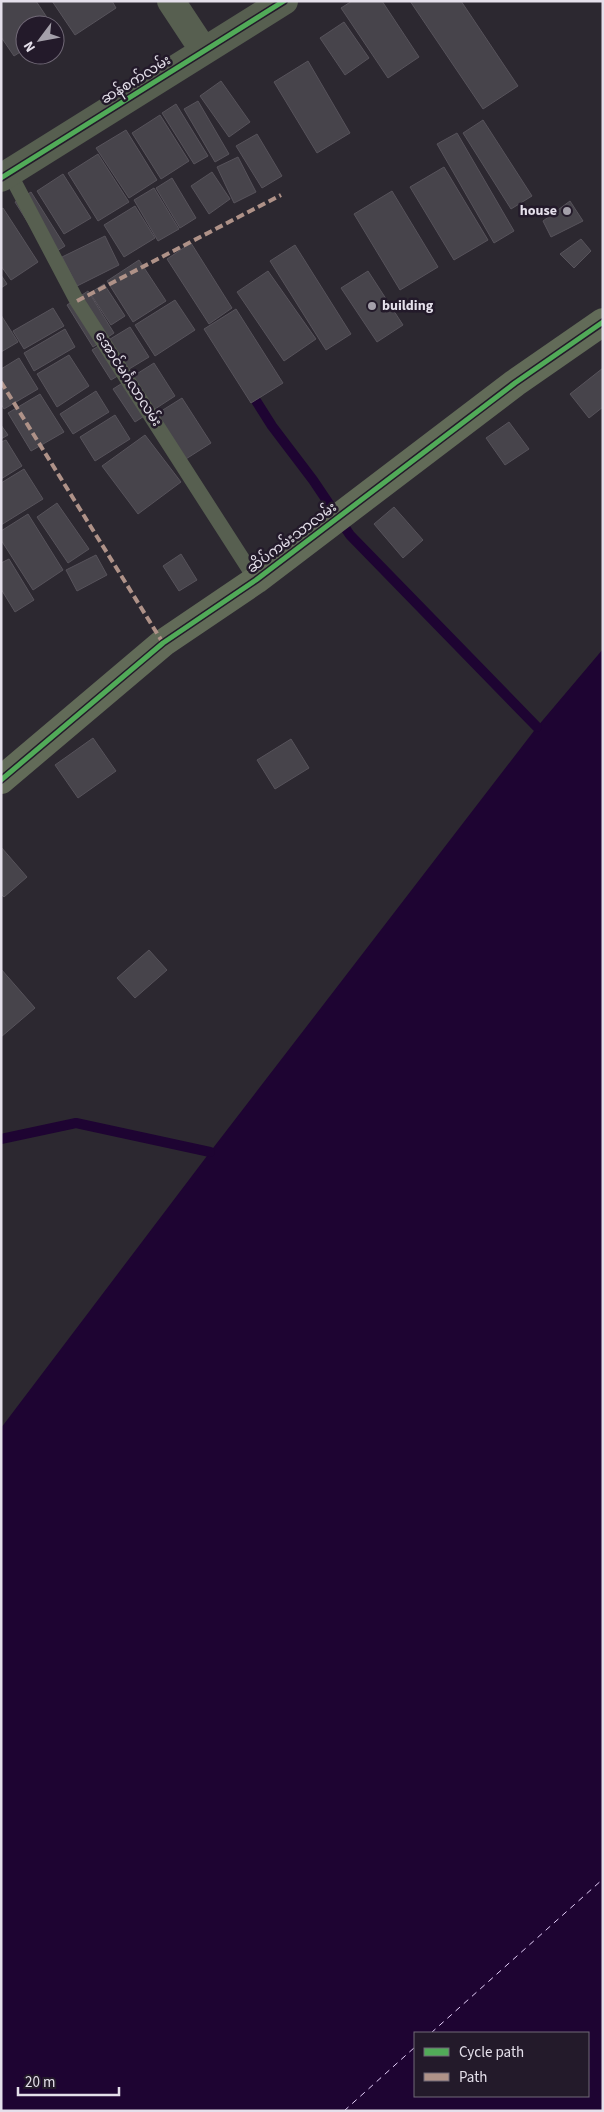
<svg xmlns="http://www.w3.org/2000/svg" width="604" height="2112" font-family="'Source Sans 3','Noto Sans Myanmar',sans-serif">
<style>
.water{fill:#1e0432;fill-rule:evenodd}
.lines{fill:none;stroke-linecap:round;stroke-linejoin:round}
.stream{stroke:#1e0432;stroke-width:10}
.ferry{stroke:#e5d0fa;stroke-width:1;stroke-dasharray:6 5;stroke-linecap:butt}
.building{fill:#47444b;stroke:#57535b}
.lane{stroke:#575f50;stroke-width:15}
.street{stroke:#575f50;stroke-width:28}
.secondary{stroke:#626b58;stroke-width:28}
.quiet{stroke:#af9288;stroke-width:4;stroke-dasharray:8 4;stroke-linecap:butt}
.cycleway-casing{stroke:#231a2a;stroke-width:8}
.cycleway{stroke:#51ab58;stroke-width:5}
.poi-dot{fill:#a4a0aa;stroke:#231a2a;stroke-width:2}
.labels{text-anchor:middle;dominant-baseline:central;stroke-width:5;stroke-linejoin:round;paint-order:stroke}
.street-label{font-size:14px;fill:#e5e0eb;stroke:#231a2a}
.poi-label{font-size:14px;font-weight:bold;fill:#e5e0eb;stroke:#231a2a;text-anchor:end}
</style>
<rect width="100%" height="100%" fill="#2c2830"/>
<path class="water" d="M603,649v1462h-602v-683l209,-276 327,-425zM415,2033h173v63h-173z"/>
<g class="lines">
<path class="stream" d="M253,396l19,30 41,54 37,55 187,192
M1,1139l75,-16 134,29"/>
<path class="ferry" d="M431,2033l172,-154
M344,2111l71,-64"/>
</g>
<path class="building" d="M1,1h35l16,24h-27v24l-11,7 -13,-19z
M52,1h60l4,7 -41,27z
M352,1h30l37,56 -31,21 -47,-70z
M410,1h51l57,85 -35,23z
M344,22l25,36 -24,17 -25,-37z
M308,61l42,72 -33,20 -43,-71z
M221,81l29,41 -21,15 -29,-41z
M198,101l31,53 -14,8 -31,-53z
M176,104l32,52 -14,8 -32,-51z
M160,115l29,46 -28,18 -29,-46z
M483,120l49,76 -21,13 -48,-76z
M126,130l31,50 -28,18 -33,-50z
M457,133l57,98 -20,12 -57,-99z
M257,134l25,42 -20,12 -26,-42z
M98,154l31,48 -31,19 -30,-48z
M238,157l18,35 -22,11 -17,-36z
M444,167l44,73 -34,20 -44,-73z
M212,172l18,27 -21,15 -18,-28z
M63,174l28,44 -27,16 -27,-43z
M172,178l24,40 -16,10 -24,-40z
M154,188l25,41 -21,12 -24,-41z
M392,191l46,76 -38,23 -46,-76z
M31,192l34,54 -16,10 -34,-54z
M570,201l13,20 -32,16 -8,-16z
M135,206l20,32 -31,19 -20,-32z
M3,208l35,54 -27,18 -10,-14v-57z
M105,236l14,29 -42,21 -15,-29z
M581,239l10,12 -17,17 -14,-14z
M191,243l41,65 -23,16 -42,-65z
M295,245l56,89 -25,16 -56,-89z
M139,260l27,41 -33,21 -26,-41z
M268,271l48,68 -32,22 -47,-69z
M368,271l35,54 -26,17 -36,-54z
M1,275l6,9 -6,4z
M104,284l21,32 -14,9 -21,-32z
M88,291l26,42 -21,14 -26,-42z
M175,300l20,30 -40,26 -20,-31z
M53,308l11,18 -40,23 -11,-18z
M236,309l47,74 -32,20 -47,-74z
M1,315l17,27 -17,10z
M130,327l19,30 -38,23 -19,-30z
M65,329l10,18 -41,24 -10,-18z
M69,355l20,31 -32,21 -20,-33z
M19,358l19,31 -34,20 -3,-5v-35z
M154,363l21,33 -40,26 -22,-33z
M603,368v39l-14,11 -19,-24z
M96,391l13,21 -36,22 -13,-20z
M40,394l24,38 -33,19 -23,-38z
M182,398l29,45 -33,21 -28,-46z
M115,415l15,24 -35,22 -15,-24z
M509,422l20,27 -24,16 -19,-27z
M1,425l7,10 -7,4z
M145,435l36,47 -43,32 -36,-48z
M6,440l16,26 -21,13v-37z
M24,469l19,30 -42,26v-42z
M57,503l32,46 -21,14 -31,-46z
M394,507l29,33 -20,18 -29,-34z
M28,514l35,56 -30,20 -32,-50v-9z
M181,554l16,26 -18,11 -16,-25z
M96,555l11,20 -30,16 -11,-21z
M9,559l25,41 -19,12 -14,-23v-26z
M93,738l23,33 -38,27 -23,-33z
M291,739l18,29 -34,21 -18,-29z
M1,847l26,30 -23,20 -3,-3z
M149,950l18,20 -32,28 -18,-20z
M1,969l34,39 -34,29z"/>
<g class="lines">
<path class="lane" d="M9,172l68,129 179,279"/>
<path class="street" d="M171,1l33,50
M1,178l283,-177"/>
<path class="secondary" d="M1,780l162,-137 93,-63 259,-197 88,-61"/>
<path class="quiet" d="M77,301l204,-106
M1,382l162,261"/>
<defs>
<path id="cycleway" d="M1,178l283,-177
M1,780l162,-137 93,-63 259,-197 88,-61"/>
</defs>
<use href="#cycleway" class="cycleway-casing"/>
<use href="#cycleway" class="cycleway"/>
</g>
<g class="poi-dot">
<circle cx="567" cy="211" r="5"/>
<circle cx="372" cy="306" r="5"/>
</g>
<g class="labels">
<g class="street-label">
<text transform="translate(136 80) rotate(-32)">ဆန်စက်လမ်း</text>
<text transform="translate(128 379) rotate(57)">အောင်မင်္ဂလာလမ်း</text>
<text transform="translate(292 538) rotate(-37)">ဆိပ်ကမ်းသာလမ်း</text>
</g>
<g class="poi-label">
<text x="557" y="211">house</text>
<text x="382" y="306" text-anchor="start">building</text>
</g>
</g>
<rect width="604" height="2112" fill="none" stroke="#e5e0eb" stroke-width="5"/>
<rect x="414" y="2032" width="175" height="65" fill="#231a2a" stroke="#716977"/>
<rect x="424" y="2048" width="25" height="8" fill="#51ab58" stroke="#716977"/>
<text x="459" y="2057" font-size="15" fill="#e5e0eb">Cycle path</text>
<rect x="424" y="2073" width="25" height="8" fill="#af9288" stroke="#716977"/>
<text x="459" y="2082" font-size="15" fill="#e5e0eb">Path</text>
<g transform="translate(40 40) rotate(238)"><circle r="24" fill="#231a2a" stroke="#716977"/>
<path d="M0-4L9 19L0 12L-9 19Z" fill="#a4a0aa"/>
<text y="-8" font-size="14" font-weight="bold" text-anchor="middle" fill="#e5e0eb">N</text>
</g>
<path d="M18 2087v8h101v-8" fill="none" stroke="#e5e0eb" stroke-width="2.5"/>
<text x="25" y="2087" font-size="15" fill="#e5e0eb" stroke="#231a2a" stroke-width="4" paint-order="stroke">20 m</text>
</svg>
